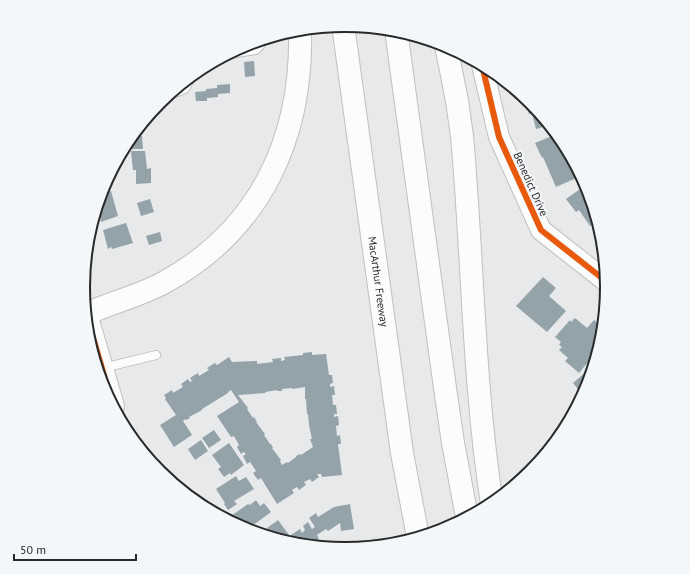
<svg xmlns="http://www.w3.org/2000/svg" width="690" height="574" font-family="'PT Sans',sans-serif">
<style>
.building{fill:#94a2a9;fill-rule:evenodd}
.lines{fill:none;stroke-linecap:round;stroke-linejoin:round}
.service-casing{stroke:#bfc0c1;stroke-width:10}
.tertiary-casing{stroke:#bfc0c1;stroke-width:22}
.secondary-casing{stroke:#bfc0c1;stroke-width:24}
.motorway-casing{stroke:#bfc0c1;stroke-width:24}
.service{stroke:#fbfcfc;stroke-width:8}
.tertiary{stroke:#fbfcfc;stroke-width:20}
.secondary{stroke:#fbfcfc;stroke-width:22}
.motorway{stroke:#fbfcfc;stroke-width:22}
.cycleway-casing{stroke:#f4f7f9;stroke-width:8}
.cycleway{stroke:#e8590c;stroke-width:6}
.labels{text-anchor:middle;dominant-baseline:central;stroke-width:4;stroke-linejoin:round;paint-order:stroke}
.street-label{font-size:11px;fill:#282929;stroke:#f4f7f9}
.rim{fill:none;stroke:#282929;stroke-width:2}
</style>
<rect width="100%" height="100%" fill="#e7e9ea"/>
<path class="building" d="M254,61l1,15 -10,1 -1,-15z
M230,84v9l-12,1v3l-11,1v3h-11l-1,-9 11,-1v-2l11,-1v-3z
M524,97l6,5 20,23 -14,4 -4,-16 -3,1z
M557,134l6,8 18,34 -25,11 -13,-30 -1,1 -7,-15z
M131,136h11l1,13h-14l-1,-9z
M131,151h14l2,18 4,-1v15l-15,1v-14h-3z
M586,185l14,45 -3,2 -5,-7 -2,1 -11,-16 -3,2 -10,-13z
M106,188l1,4 4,-1 7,25 -17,6 -1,-5 -4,1 -1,-5 7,-24z
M150,199l4,13 -13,4 -4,-13z
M126,223l7,20 -21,6 -1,-2 -3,2 -5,-19z
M160,232l2,9 -13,4 -3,-9z
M543,277l13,11 -7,8 17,15 -19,21 -31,-26z
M575,318l12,10 7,-8 4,3 1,-2 4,3 -1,14 -4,12 -19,23 -14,-12 3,-3 -9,-8 3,-3 -3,-2 2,-3 -6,-5 15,-17 1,2z
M312,352v3l14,-1 3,21h3l1,8 -3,1v3l4,-1 1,9h-3l1,10h3l1,9h-3v3l4,-1 1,9 -3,1 1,10 3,-1 1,9h-3l4,31 -20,2 -1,-3h-4l2,3 -7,5 -2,-3 -6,3 2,3 -7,5 -2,-3 -5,3 2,3 -17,11 -16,-26 -3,2 -5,-7 3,-2 -6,-9 -3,2 -4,-8 3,-2 -2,-2 -3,2 -4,-7 2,-2 -5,-9 -3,1 -14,-21 22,-14 -8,-12 -3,2v1l-26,16v1l-13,7 1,1 -4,2 -1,-1 -2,2 9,14 -18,12 -14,-22 16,-10 -11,-16 1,-1 -2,-3 8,-5 1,3 10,-6 -2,-3 7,-5 2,3 2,-1 -2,-3 8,-5 1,3 10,-6 -2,-2 8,-5 2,2 12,-8 3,5 25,-1v3l16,-2 -1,-3 9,-1v3l4,-1 -1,-3 19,-2v-2zM305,387v12h1l1,15h1l1,11 3,14h-2l3,8 -12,8 -1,-1 -4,2v1l-8,6 -1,-1 -5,3 -2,-4 1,-1 -9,-12h1l-2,-4h-1l-6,-9 1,-1 -9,-12h1l-3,-5 -1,1 -6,-9 1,-1 -10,-13 28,-2 -1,-1 12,-2v1h5v-2l10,-1v1z
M586,372l4,5 -4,12 -5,4 -8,-10z
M214,430l7,10 -12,8 -7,-10z
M201,440l7,11 -13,9 -7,-11z
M229,443l15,22 -13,10 -1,-2 -6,4 -6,-8 3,-2 -9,-12z
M236,476l3,5 7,-4 8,12 -20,12 3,3 -9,6 -4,-6 1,-1 -9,-14z
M256,500l4,6 4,-3 7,9 -23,17 -4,-6 -2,1 -2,-2 -3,2 -6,-8 17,-12 2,1z
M350,504l4,25 -13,2 -1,-8 -12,8 -2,-2 -9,6 2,4 -9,7 -20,-3 3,-3 -2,-5 9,-6 2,4 3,-3 -2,-4 5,-4 4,7 3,-2 -6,-9 7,-5 2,4 16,-10z
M278,520l11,15 -8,5 -16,-5 5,-3 -3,-4z"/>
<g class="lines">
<defs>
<path id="service" d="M220,58l10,-4 26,-4 4,-4 -1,-6
M167,96l18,-7 7,-13
M103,368l53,-13"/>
<path id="tertiary" d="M482,65l17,72 42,93 66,52"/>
<path id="secondary" d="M85,310l28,96"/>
<g id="motorway">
<path id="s1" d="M343,25l59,428 16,84"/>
<path d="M396,30l49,358 8,55 14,74"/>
<path d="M446,45l11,56 5,35c11,122 11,246 30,368"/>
<path d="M86,314c26,-12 54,-18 79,-32 96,-53 138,-145 135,-253"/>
</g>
</defs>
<use href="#service" class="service-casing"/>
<use href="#tertiary" class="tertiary-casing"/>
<use href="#secondary" class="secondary-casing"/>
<use href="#motorway" class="motorway-casing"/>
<use href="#service" class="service"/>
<use href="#tertiary" class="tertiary"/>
<use href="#secondary" class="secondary"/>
<use href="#motorway" class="motorway"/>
<defs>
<path id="cycleway" d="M482,65l17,72 42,93 66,52
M85,310l28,96"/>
</defs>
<use href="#cycleway" class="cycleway-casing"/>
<use href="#cycleway" class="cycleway"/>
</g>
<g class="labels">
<g class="street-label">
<text transform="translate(531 184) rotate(66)">Benedict Drive</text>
<text stroke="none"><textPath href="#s1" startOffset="259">MacArthur Freeway</textPath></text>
</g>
</g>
<path d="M0 0H690V574H0ZM90 287a255 255 0 1 1 510 0a255 255 0 1 1-510 0Z" fill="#f4f7f9" fill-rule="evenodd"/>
<path class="rim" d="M90 287a255 255 0 1 1 510 0a255 255 0 1 1-510 0Z"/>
<path d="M14 554v6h122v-6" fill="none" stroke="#282929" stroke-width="2"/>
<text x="20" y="554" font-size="12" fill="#282929" stroke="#f4f7f9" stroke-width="3" paint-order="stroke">50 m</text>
</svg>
